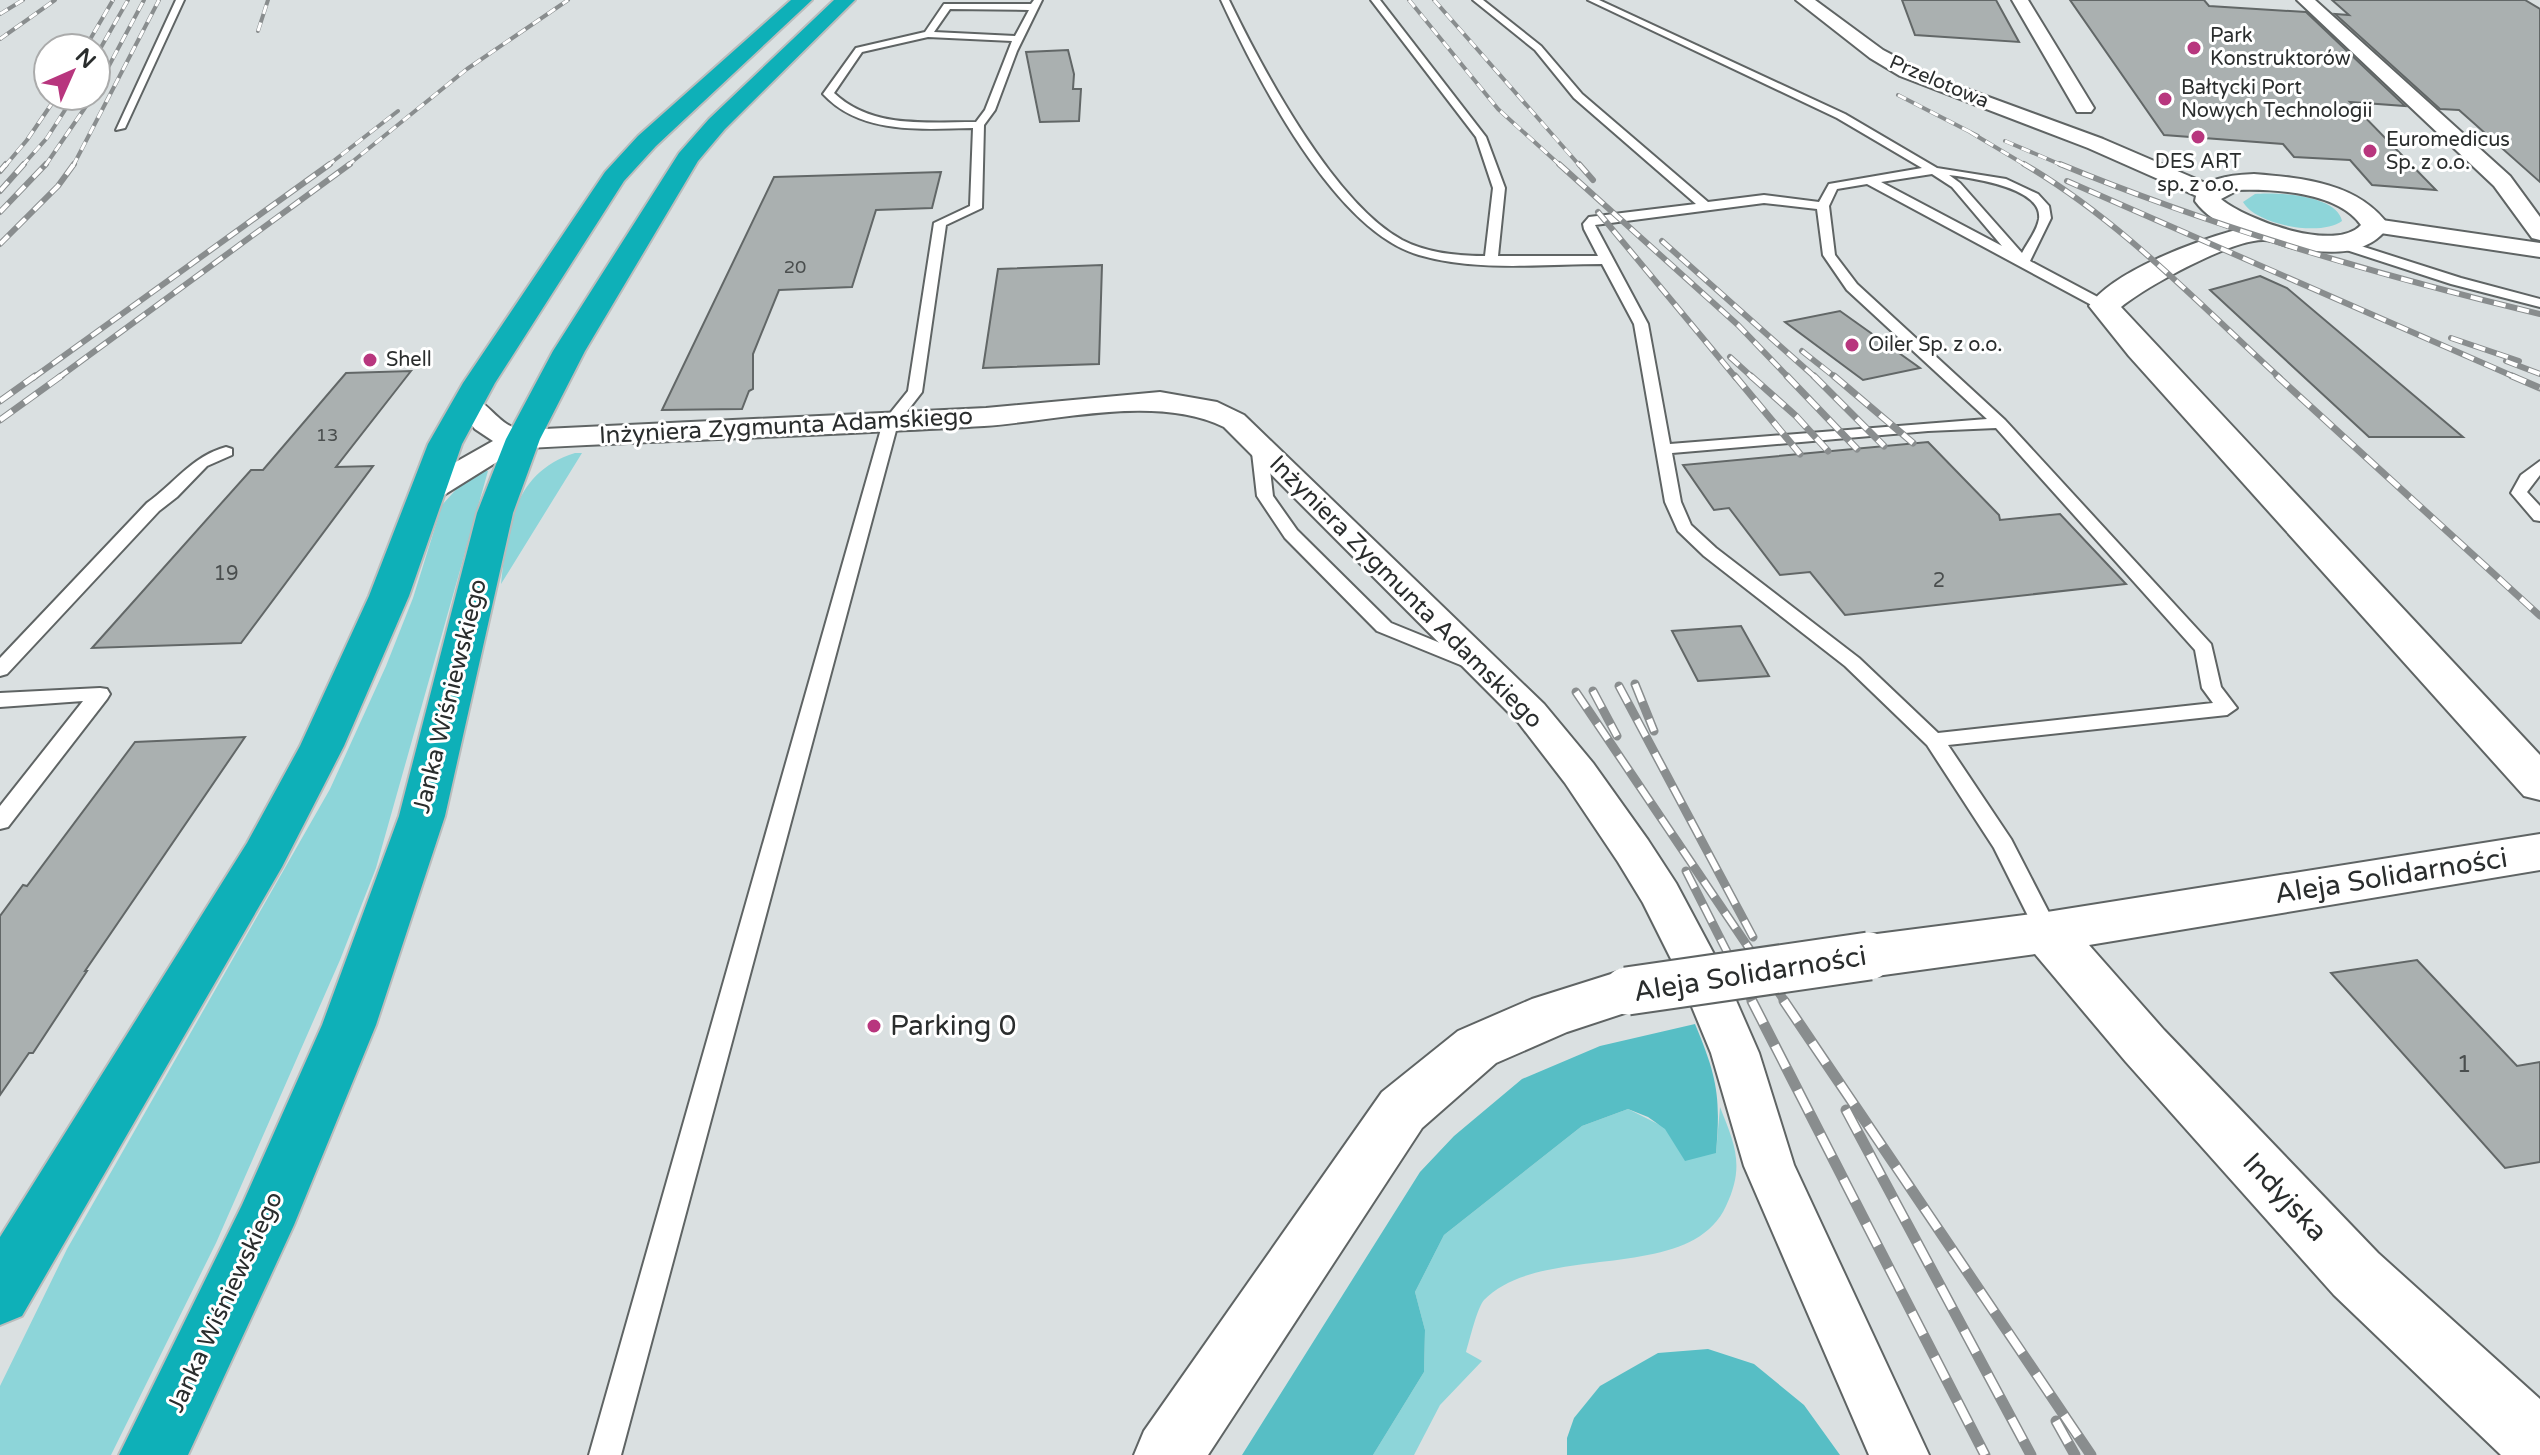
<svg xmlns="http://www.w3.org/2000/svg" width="2540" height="1455" font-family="'Varela Round',sans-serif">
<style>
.green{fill:#8dd5d9}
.forest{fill:#57bec5}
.building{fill:#aab0b0;stroke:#626767;stroke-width:2}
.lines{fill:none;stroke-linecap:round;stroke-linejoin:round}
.lane-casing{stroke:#5f6464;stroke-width:4}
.street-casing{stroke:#5f6464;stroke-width:4}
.secondary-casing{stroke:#5f6464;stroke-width:4}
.highway-casing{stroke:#bbbcbc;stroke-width:4}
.lane{fill:#fff;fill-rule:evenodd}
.street{fill:#fff;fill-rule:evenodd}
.secondary{fill:#fff;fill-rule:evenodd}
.highway{fill:#0eb0b8;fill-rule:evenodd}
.rail-far4-casing{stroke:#898d8e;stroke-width:4}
.rail-far3-casing{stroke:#898d8e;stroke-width:6}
.rail-far2-casing{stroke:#898d8e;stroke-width:7}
.rail-far1-casing{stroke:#898d8e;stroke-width:9}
.rail-casing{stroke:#898d8e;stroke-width:11}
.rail-far4{stroke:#fff;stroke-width:3;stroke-dasharray:9;stroke-linecap:butt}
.rail-far3{stroke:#fff;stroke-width:4;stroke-dasharray:12;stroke-linecap:butt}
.rail-far2{stroke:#fff;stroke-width:5;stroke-dasharray:15;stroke-linecap:butt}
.rail-far1{stroke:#fff;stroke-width:6;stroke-dasharray:19;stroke-linecap:butt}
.rail{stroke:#fff;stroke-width:8;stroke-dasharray:25;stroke-linecap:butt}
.secondary-bridge-casing{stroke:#5f6464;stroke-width:51;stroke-linecap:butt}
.secondary-bridge{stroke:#fff;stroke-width:47}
.poi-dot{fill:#b8367e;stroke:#fff;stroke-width:3}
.labels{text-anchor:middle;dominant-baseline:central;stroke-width:6;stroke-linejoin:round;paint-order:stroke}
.far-number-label{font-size:18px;fill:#4a4e4e}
.far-poi-label{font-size:20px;fill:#2a2d2d;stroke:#fff;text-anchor:start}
.far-street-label{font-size:20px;fill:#2a2d2d;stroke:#fff}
.number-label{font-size:20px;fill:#4a4e4e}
.street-label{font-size:24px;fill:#2a2d2d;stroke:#fff}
.near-number-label{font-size:24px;fill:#4a4e4e}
.near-street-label{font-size:28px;fill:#2a2d2d;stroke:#fff}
.near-poi-label{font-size:28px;fill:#2a2d2d;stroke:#fff;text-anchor:start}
</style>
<rect width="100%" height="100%" fill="#dae0e1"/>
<path class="green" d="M2255,194c21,-2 82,1 87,27 -21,16 -86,4 -99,-19z
M575,453h7l-81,131c6,-57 13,-112 74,-131z
M481,470l7,1 -112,397 -36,92 -124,283 -105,212h-111v-69l67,-137 263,-460 56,-123 27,-68 29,-93 19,-21z
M1720,1107c15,38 25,59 6,99 -36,79 -185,35 -242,94 -7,8 -14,39 -18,52l16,9 -42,44 -26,50h-41l51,-83 1,-42 -10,-38 29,-57 138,-109 46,-17 88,44z"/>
<path class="forest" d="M1695,1024c22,53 26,72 21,129l-31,8 -20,-32 -17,-12 -20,-8 -46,17 -138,109 -29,57 10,38 -1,42 -51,83h-131l178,-283 34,-36 68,-57 78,-33z
M1708,1349l46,15 50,41 36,50h-273v-17l7,-20 26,-32 58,-33z"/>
<path class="building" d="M1902,0h94l23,42 -104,-7z
M2070,0h134l5,6 97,6 99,94 -55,-4 86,88 -64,-5 -22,-25 -56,-3 -11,-13 -119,-9z
M2332,0h193l15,9v173l-81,-72 -19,-1 -105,-95 14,1z
M1068,50l6,24 -1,15h8l-2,32 -39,1 -14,-70z
M941,172l-9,36 -56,2 -24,77 -73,3 -26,64v35l-4,2 -7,18 -80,1 112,-233z
M1102,265l-3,99 -116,4 15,-99z
M2260,276l27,12 176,149h-94l-159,-147z
M1840,311l80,57 -57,12 -78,-58z
M411,371l-75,96 37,-1 -132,177 -149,5 159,-178h12l83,-97z
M1928,442l71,73 1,5 60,-6 66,70 -281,31 -35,-43 -30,3 -51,-67 -15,2 -31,-45z
M1741,626l28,50 -71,5 -26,-50z
M245,737l-160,234h2l-54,82h-4l-29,42v-179l23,-31 4,1 108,-144z
M2417,960l100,106 23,-4v100l-35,6 -174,-195z"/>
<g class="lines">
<defs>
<path id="lane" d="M176,0h8l-59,128 -9,2z
M1034,0h8l-25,51 -22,59 -11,15 -2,83 -36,17 -24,167 -24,31 -277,1032h-32l294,-1033 25,-31 26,-168 36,-17 3,-78c-51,1 -112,7 -150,-34l33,-46 69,-16 19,-28h87zM950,9l79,1 -14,26 -81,-4zM928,37l84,4 -27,69 -9,12c-49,0 -104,7 -142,-29l28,-41z
M1221,0h8c34,70 104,202 173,240 25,13 55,16 83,16l8,-68 -17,-51 -105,-137h9l106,137 19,51 -7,68h100l-14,-27 -1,-5 6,-7 107,-13 -122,-106 -39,-48 -62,-50h10l58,46 41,48 126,108 56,-7 55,7 10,-18 93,-16 -85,-50 -249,-118h11l246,114 92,54 69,11 32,15 11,12 2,12 -21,43 79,42v6h-10l-232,-125 -30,5 -8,17 6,49 22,29 148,136 206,224 10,43 16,21 -10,7 -279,30 63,94 48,93 -4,6 -8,3 -8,-3 -45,-90 -67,-103 -82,-79 -141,-110 -26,-25 -13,-29 -31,-178 -32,-60c-59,0 -125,8 -183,-9 -85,-24 -163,-179 -198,-255zM1932,174l20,13 50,59 -121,-64zM1949,175c22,3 94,12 90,44 -2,12 -12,24 -17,34l-62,-70zM1764,203l53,6 6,46 24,35 140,129 -317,25 -22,-120 -53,-99zM1996,428l199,222 7,38 11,15 -275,30 -79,-75 -143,-110 -25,-23 -10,-23 -9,-49 256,-22z
M2331,239h8l122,39 79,21v8l-89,-23 -120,-39z
M1259,439l8,5 6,52 24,34 94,93 91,37 3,4 -3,4h-14l-91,-37 -92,-93 -28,-42 -6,-52z
M226,447l6,2v6l-25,11 -30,31 -18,14 -152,163 -7,2v-18l147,-155c27,-19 45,-47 79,-56z
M2540,461v14l-13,17 13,14v15l-6,-1 -23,-27 10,-18z
M100,688l7,1 3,5 -3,5 -99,128 -8,2v-23l83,-105 -83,6v-14z"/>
<path id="street" d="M1796,0h19l68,50 51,27 169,62 114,49 3,5 -11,7 -8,-2 -113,-50 -188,-72 -30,-18z
M2012,0h16l66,108 -3,4h-14z
M2297,0h18l195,176 30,41v23l-8,-2 -38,-52z
M2375,219l165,24v14l-173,-26 -4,-5 4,-5z
M1160,392l57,10 27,13 300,289 49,59 55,77 28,43 48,90 35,80 35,112 135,290h-60l-125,-289 -33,-113 -33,-80 -35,-70 -25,-41 -53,-79 -47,-61 -294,-295c-68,-33 -166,-6 -240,-1 -152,9 -304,14 -456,22l-28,12 -61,38 -11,2 -11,-2 -5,-7 5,-7 76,-43 -18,-12 -21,-26 4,-6c28,-7 36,30 65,33l463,-22z"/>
<path id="secondary" d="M2254,174c49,4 105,9 135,52 -22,31 -61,28 -95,22 -10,-2 -20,-8 -30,-8 -32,-1 -117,46 -143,67l419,448v45l-16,-4 -395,-440 -40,-50c24,-35 107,-65 147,-76 -16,-6 -31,-15 -41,-29 3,-24 39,-26 59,-27zM2238,190c37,-1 100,2 123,35 -26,28 -115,-5 -140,-26z
M2540,834v36l-451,75 75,85 214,223 162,146v56h-39l-167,-160 -208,-233 -91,-108 -166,23 -18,-6 -8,-15 8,-15 18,-6 178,-23z
M1627,969l19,7 7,15 -7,15 -79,26 -71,31 -74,65 -214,327h-74l10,-24 238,-339 76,-61 74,-32z"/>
<path id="highway" d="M791,0h21l-156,146 -32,35 -129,202 -33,61 -53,152 -65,150 -62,121 -260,449 -22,9v-88l247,-394 53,-97 69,-150 59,-152 35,-61 142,-211 33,-36z
M834,0h21l-130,129 -27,32 -113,190 -45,88 -27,74 -68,303 -69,209 -82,200 -106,230h-69l123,-250 80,-180 77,-209 78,-303 29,-74 47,-88 126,-198 30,-34z"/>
</defs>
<use href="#lane" class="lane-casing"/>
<use href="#street" class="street-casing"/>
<use href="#secondary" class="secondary-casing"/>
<use href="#highway" class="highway-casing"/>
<use href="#lane" class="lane"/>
<use href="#street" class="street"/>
<use href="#secondary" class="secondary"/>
<use href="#highway" class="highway"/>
<defs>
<path id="rail-far4" d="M1409,0l89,109 63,57
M1434,0l146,166
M0,14l23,-14
M258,31l10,-31
M0,39l55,-39
M85,48l28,-48
M96,56l32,-56
M96,90l48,-90
M1898,95l80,41
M1970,132l57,34
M2005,141l59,25
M5,166l22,-26 30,-44
M22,166l25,-28 27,-42
M45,166l48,-70
M73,166l86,-166
M327,166l71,-55
M347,166l120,-97 101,-69"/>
<path id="rail-far3" d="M1559,164l179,161 51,53
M1579,164l14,16
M2024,164c96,56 174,139 256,214
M2060,164c155,64 317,111 480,150
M0,171l6,-7
M2067,181l450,197
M0,191l24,-27
M0,212l46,-48
M1598,212l138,166
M1662,241l154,137
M0,244l58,-58 16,-22
M2451,338l68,23
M1802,351l34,27
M1730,357l23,21
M2506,361l34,13
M33,378l297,-214
M58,378l292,-214"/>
<path id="rail-far2" d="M1735,376l65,78
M1751,376l45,40 32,35
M1787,376l70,73
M1814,376l70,70
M1834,376l79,67
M2277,376l263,240
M2512,376l28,12
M0,401l35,-25
M0,420l61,-44"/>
<path id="rail-far1" d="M1635,684l19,47
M1619,686l134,251
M1593,691l24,45
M1576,692l210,311
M1686,871l67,132"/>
<path id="rail" d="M1752,1001l233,454
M1784,1001l307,454
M1846,1110l185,345
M2056,1421l19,34"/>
</defs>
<use href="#rail-far4" class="rail-far4-casing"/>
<use href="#rail-far3" class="rail-far3-casing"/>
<use href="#rail-far2" class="rail-far2-casing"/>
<use href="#rail-far1" class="rail-far1-casing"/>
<use href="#rail" class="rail-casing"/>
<use href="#rail-far4" class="rail-far4"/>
<use href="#rail-far3" class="rail-far3"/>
<use href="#rail-far2" class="rail-far2"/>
<use href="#rail-far1" class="rail-far1"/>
<use href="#rail" class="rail"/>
<defs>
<path id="secondary-bridge" d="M1627,991l242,-35"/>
</defs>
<use href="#secondary-bridge" class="secondary-bridge-casing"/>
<use href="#secondary-bridge" class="secondary-bridge"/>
</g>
<g class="poi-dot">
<circle cx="2194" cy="48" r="8"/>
<circle cx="2165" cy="99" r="8"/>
<circle cx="2198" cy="137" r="8"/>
<circle cx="2370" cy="151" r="8"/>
<circle cx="1852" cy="345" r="8"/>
<circle cx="370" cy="360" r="8"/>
<circle cx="874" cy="1026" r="8"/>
</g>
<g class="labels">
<g class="far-number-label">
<text x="795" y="267">20</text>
<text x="327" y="435">13</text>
</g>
<g class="far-poi-label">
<text x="2210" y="36">Park<tspan x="2210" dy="23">Konstruktorów</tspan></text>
<text x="2181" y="88">Bałtycki Port<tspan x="2181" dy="23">Nowych Technologii</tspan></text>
<text x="2386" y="140">Euromedicus<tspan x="2386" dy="23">Sp. z o.o.</tspan></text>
<text x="2198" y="162" text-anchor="middle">DES ART<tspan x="2198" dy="23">sp. z o.o.</tspan></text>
<text x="1868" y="345">Oiler Sp. z o.o.</text>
<text x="386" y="360">Shell</text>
</g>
<g class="far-street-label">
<text transform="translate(1939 82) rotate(23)">Przelotowa</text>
</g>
<g class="number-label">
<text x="226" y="574">19</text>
<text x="1939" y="581">2</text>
</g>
<g class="street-label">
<text transform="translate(786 426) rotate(-3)">Inżyniera Zygmunta Adamskiego</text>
<text transform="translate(1406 592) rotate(45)">Inżyniera Zygmunta Adamskiego</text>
<text transform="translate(450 696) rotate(-76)">Janka Wiśniewskiego</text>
<text transform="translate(225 1302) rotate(-65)">Janka Wiśniewskiego</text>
</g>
<g class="near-number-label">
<text x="2464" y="1064">1</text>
</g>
<g class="near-street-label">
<text transform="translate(2391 876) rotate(-9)">Aleja Solidarności</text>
<text transform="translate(1750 974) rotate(-9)">Aleja Solidarności</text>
<text transform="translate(2285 1197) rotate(47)">Indyjska</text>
</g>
<g class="near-poi-label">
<text x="890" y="1026">Parking 0</text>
</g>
</g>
<g transform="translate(72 72) rotate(45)"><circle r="38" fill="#ffffff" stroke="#aaabab" stroke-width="2"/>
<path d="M0-6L14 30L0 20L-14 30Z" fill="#b8367e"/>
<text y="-12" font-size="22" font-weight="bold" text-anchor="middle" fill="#2a2d2d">N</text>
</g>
</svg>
